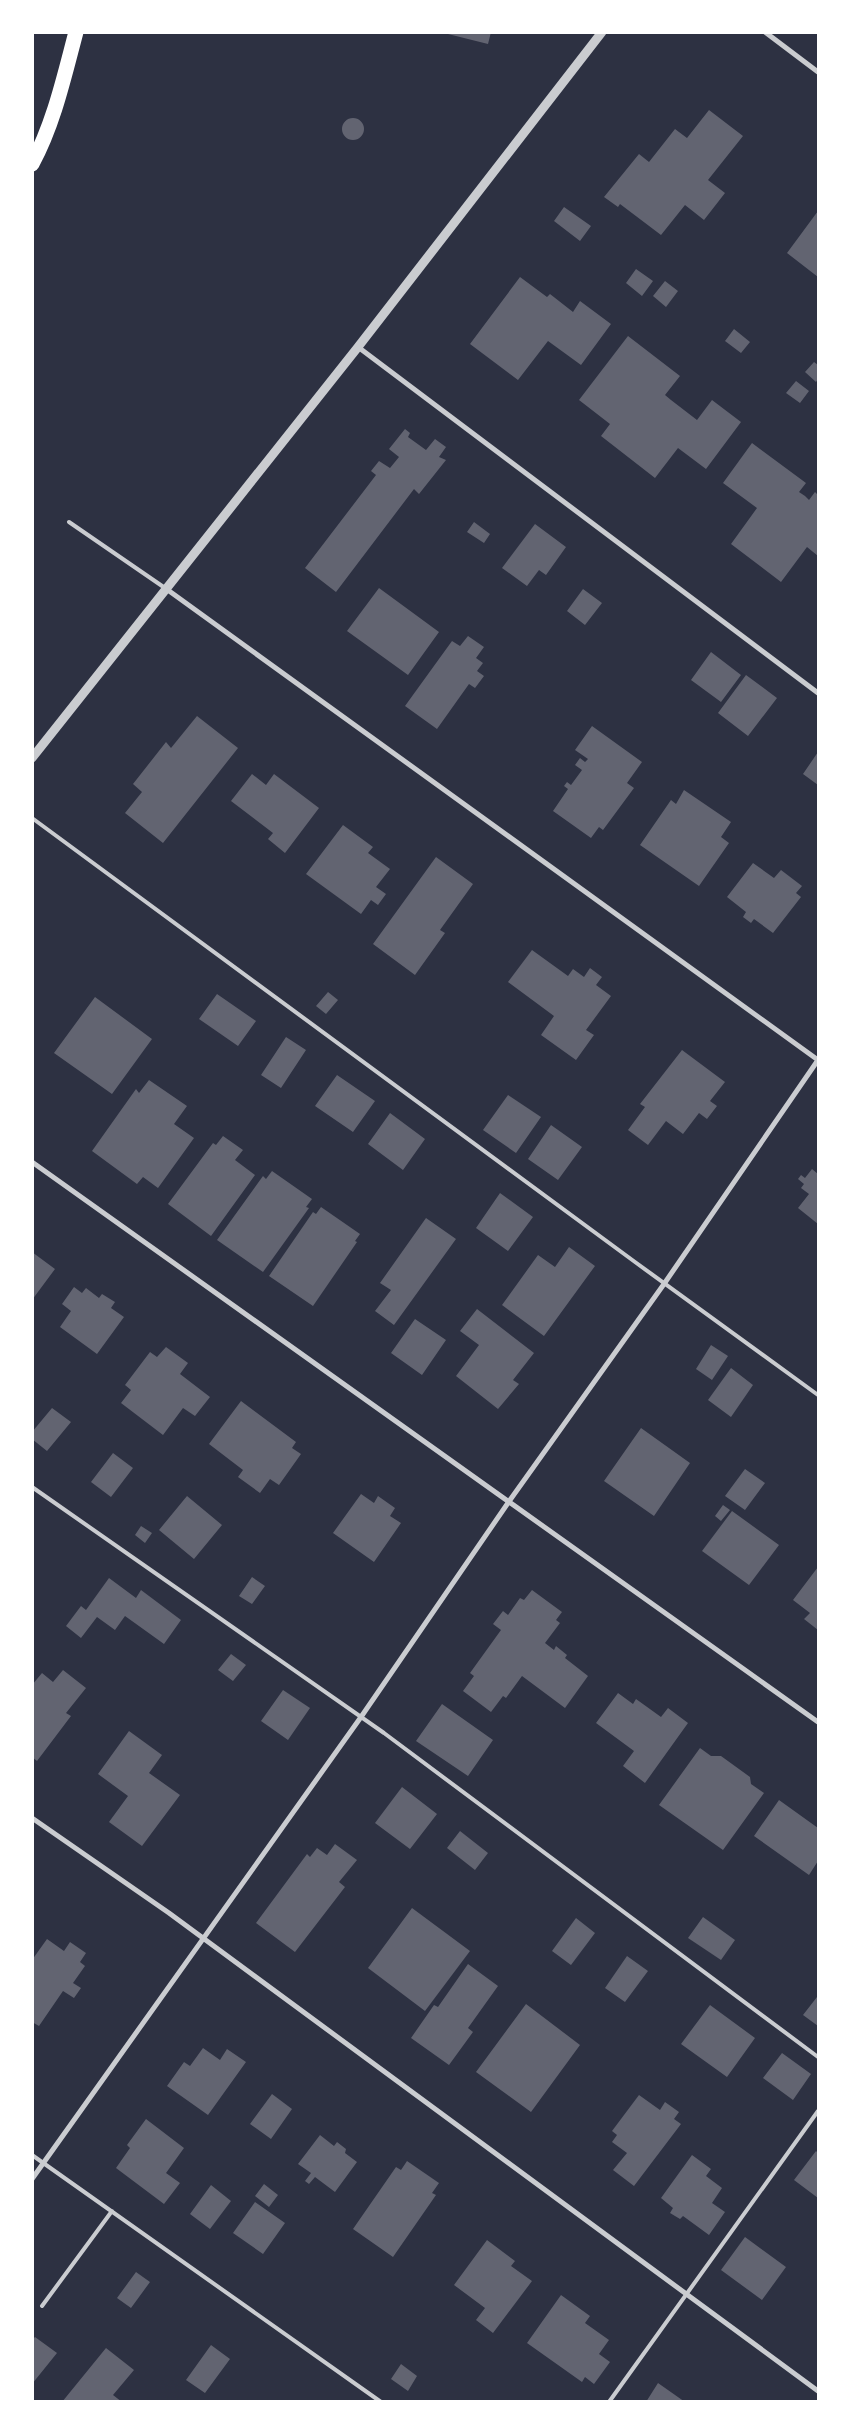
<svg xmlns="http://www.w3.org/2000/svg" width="851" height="2434" font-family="Commissioner,sans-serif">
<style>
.building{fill:#626471}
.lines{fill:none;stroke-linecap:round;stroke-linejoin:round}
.service{stroke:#caccd0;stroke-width:4}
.minor{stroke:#caccd0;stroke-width:5}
.tertiary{stroke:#caccd0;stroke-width:9}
.motorway{stroke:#fff;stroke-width:15}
</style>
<rect width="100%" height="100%" fill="#2d3142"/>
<path class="building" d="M440,32h51l-3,12z
M709,110l34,26 -35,44 17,13 -21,27 -19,-15 -24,30 -41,-31 -2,3 -14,-10 35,-43 10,8 26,-33 12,9z
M342 129a11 11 0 1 1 22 0a11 11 0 1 1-22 0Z
M564,207l27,19 -11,15 -26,-20z
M818,211v66l-31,-24z
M636,269l17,12 -11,15 -16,-13z
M520,277l27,20 3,-3 23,18 7,-11 31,23 -30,41 -33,-24 -30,39 -48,-36z
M665,281l13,10 -12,16 -13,-11z
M734,329l16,13 -9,11 -16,-12z
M628,336l52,40 -15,19 6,5 26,20 15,-20 29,22 -35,47 -28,-21 -23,30 -54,-42 9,-12 -31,-24z
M814,362l4,3v14l-2,3 -11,-10z
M796,381l13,10 -9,12 -14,-10z
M405,429l5,4 -2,4 18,13 9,-11 11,8 -7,10 7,3 -27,34 -5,-5 -78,103 -31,-24 71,-93 -5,-4 8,-10 11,7 9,-11 -10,-8z
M752,443l54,40 -7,9 6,4 4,4 6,-8 3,3v61l-11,-9 -26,35 -50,-38 26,-36 -34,-25z
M474,522l16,12 -6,9 -17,-11z
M535,524l31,23 -20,28 -7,-5 -12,16 -25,-18z
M379,588l60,44 -31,43 -61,-44z
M583,589l19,14 -17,22 -18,-14z
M468,636l16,11 -8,11 7,5 -6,8 7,5 -9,12 -6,-4 -32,45 -32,-23 47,-65 8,5z
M711,652l30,23 -20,27 -30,-22z
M746,675l31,23 -29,38 -30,-23z
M197,716l41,32 -75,95 -38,-30 17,-21 -9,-8 33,-42 5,6z
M592,726l50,36 -15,21 7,5 -31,42 -4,-3 -8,11 -38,-27 15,-22 -4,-3 3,-4 4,3 11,-15 -7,-5 5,-7 5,4 3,-3 -13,-9z
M818,752v33l-15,-11z
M252,774l14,11 8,-11 45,34 -34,45 -17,-14 5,-6 -42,-32z
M684,790l47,32 -10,15 8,6 -30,43 -59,-41 31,-45 5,4z
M343,825l30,22 -5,6 22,16 -14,18 10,7 -8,11 -7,-5 -10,14 -55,-40z
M436,857l37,27 -33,46 5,3 -30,42 -42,-31z
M753,863l21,15 7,-8 21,16 -6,7 5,4 -28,36 -19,-14 -3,4 -8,-6 3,-5 -19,-15z
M532,950l36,26 5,-7 11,8 6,-9 12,9 -6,8 15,11 -25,34 8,5 -18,25 -35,-25 13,-19 -46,-34z
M328,992l10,8 -12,14 -10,-8z
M217,994l39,27 -18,25 -39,-27z
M95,997l57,42 -40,55 -58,-41z
M286,1037l20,13 -25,38 -20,-13z
M682,1050l43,32 -15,19 7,5 -10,13 -8,-6 -16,21 -17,-13 -18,24 -20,-15 17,-23 -5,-3z
M337,1075l38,26 -22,31 -38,-26z
M149,1080l38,26 -13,18 20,14 -36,50 -15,-11 -6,7 -45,-33 44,-62 3,4z
M508,1095l33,22 -25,36 -33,-23z
M390,1113l35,26 -22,31 -35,-26z
M551,1125l31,22 -24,33 -30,-21z
M223,1136l20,14 -8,10 20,15 -44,61 -43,-32 45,-61 3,2z
M812,1169l6,5v50l-20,-16 11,-14 -8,-6 3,-4 -6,-5 3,-4 4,3z
M272,1171l40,28 -6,8 3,1 -46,64 -46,-32 46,-64 3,3z
M500,1193l33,24 -25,34 -32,-23z
M321,1207l39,27 -5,7 2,1 -44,64 -44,-30 44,-64 3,2z
M426,1218l30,21 -62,86 -19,-14 16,-21 -11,-7z
M569,1247l26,19 -51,70 -42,-31 36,-50 17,12z
M32,1252l23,17 -23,31z
M74,1287l8,6 4,-5 13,10 3,-4 13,8 -4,6 13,9 -27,37 -37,-27 11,-16 -9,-7z
M477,1309l57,44 -21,27 6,4 -21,25 -42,-33 23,-31 -19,-14z
M415,1319l31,21 -24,35 -31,-22z
M711,1345l17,11 -16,24 -16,-11z
M166,1347l22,16 -8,11 30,23 -15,19 -12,-8 -20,27 -42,-32 10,-13 -6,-5 25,-33 7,5z
M731,1368l22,17 -22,32 -23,-17z
M241,1401l55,41 -4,6 9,6 -22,31 -9,-6 -10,14 -22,-16 5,-7 -34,-26z
M52,1408l19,14 -24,29 -15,-12v-7z
M641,1428l49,35 -36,53 -50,-35z
M113,1453l20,15 -22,29 -20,-15z
M745,1469l20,14 -20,27 -20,-14z
M361,1494l13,9 4,-7 17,12 -5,8 11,7 -27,39 -41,-29z
M187,1496l35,29 -28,34 -35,-29z
M723,1505l7,5 -9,11 -6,-5z
M732,1511l47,34 -30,40 -47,-34z
M141,1526l11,7 -7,10 -10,-8z
M818,1567v63l-14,-11 6,-6 -17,-13z
M252,1577l13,9 -13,18 -13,-8z
M109,1578l27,20 5,-8 40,30 -17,24 -39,-28 -10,14 -18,-13 -16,21 -15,-12 15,-20 5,4z
M532,1590l30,22 -6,8 4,3 -15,20 9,7 2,-4 11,9 -2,3 23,18 -23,32 -43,-32 -16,22 -3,-2 -12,16 -28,-21 11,-15 -4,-3 31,-43 -8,-6 10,-13 5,4 12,-17 4,2z
M231,1654l15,11 -13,16 -15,-11z
M63,1670l23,18 -20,25 5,3 -34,45 -5,-4v-72l10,-12 11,9z
M283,1690l27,18 -22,32 -27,-19z
M618,1693l15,11 3,-5 25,18 7,-9 20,15 -43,60 -22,-17 11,-15 -38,-28z
M442,1704l51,36 -25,36 -52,-35z
M129,1731l33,24 -13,18 31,22 -38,51 -33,-24 19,-26 -30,-22z
M700,1748l11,8h10l29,21 1,7 13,9 -41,57 -64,-45z
M402,1787l35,27 -27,35 -35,-26z
M779,1800l39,28v33l-9,14 -55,-39z
M460,1831l28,22 -13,17 -28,-22z
M335,1844l22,16 -18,22 6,5 -50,65 -39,-29 51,-69 3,3 7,-9 10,7z
M412,1908l58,43 -45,60 -57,-43z
M703,1917l32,23 -14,20 -33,-22z
M576,1918l19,15 -24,32 -19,-14z
M47,1939l17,12 6,-9 16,11 -6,9 5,4 -12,17 8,5 -7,10 -11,-7 -24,35 -7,-4v-62z
M627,1956l21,15 -23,31 -20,-14z
M468,1964l30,22 -30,42 5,4 -24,33 -38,-27 23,-33 4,2z
M817,1997l1,1v28l-15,-11z
M526,2004l54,41 -49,67 -55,-40z
M710,2005l45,33 -28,39 -46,-33z
M203,2048l17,12 7,-11 19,13 -38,53 -41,-29 17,-24 6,4z
M782,2053l29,21 -18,26 -30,-22z
M272,2094l20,15 -21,30 -21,-15z
M639,2095l21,15 5,-8 14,10 -5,7 7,5 -47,62 -21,-16 14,-17 -15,-11 5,-7 -5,-4z
M146,2119l38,29 -18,25 14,10 -16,21 -48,-36 14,-20 -3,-3z
M320,2135l14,11 3,-4 9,7 -1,4 12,9 -22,30 -20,-15 -6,7 -4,-3 6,-8 -13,-9z
M816,2151l2,2v45l-24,-18z
M692,2155l19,14 -5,7 16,12 -10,15 13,9 -16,23 -26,-19 -3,3 -10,-6 3,-5 -12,-10z
M407,2161l32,22 -7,10 4,2 -43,62 -40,-28 43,-62 5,3z
M264,2184l14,11 -9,12 -14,-11z
M211,2185l20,16 -21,28 -20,-15z
M255,2202l30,21 -22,31 -30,-21z
M745,2237l41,30 -24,33 -41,-30z
M487,2240l28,21 -4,5 21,15 -39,52 -17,-13 9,-12 -31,-23z
M136,2272l14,10 -19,26 -14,-10z
M561,2295l29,21 -5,7 24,17 -10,14 11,8 -16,22 -9,-7 -3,5 -55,-39z
M35,2337l22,16 -25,31v-44z
M211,2345l19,14 -25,34 -19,-13z
M106,2348l28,22 -21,25 9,7h-60z
M401,2364l16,12 -9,15 -17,-12z
M658,2383l27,19h-39z"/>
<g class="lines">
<path class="service" d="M69,522l96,66
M32,818l603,444 183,133
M32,1487l352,246 434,324
M32,2155l349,247
M42,2306l70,-95
M609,2402l209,-291"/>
<path class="minor" d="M765,32l53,40
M358,347l460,346
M165,588l653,472
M32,1162l786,560
M32,1818l137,95 649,478
M32,2179l329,-462 149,-217 154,-216 154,-224"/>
<path class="tertiary" d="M32,758l326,-411 244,-315"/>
<path class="motorway" d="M32,164c22,-41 32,-87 44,-132"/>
</g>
<rect width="851" height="2434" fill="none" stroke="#ffffff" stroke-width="68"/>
</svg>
